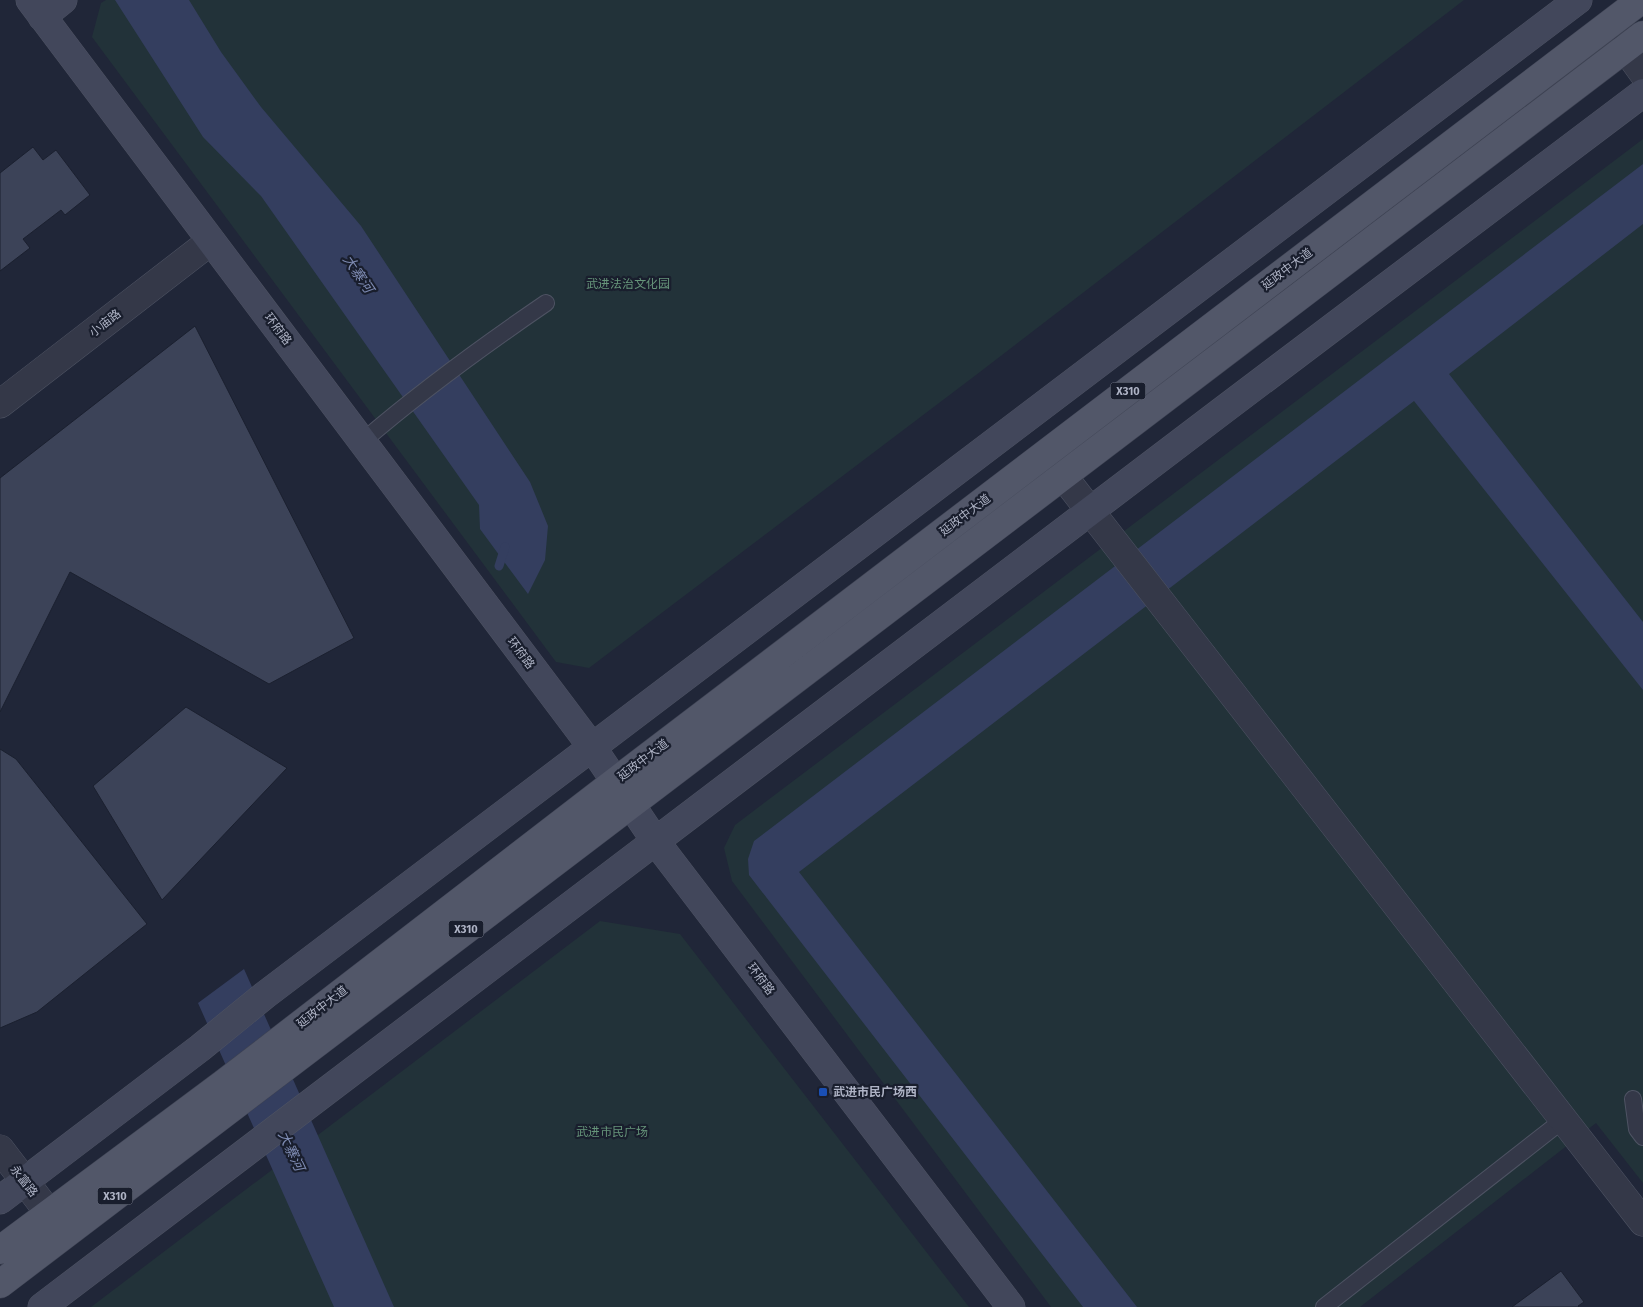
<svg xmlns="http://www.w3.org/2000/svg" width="1643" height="1307" font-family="'Fira Sans','Noto Sans SC',sans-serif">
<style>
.green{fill:#223239}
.water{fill:#343e5f}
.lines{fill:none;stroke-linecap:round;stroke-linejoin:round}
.stream{stroke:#343e5f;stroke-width:9}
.building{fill:#3c4358;stroke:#1b202f}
.lane-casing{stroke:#4e5363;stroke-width:18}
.street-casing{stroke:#4e5363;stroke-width:29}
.secondary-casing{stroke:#4e5363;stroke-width:29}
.primary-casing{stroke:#3d4252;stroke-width:29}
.lane{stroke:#343848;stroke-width:16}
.street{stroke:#343848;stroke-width:28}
.secondary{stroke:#42475b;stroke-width:28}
.primary{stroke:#525769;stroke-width:28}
.transit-dot{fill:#1a4fb4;stroke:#191e2d;stroke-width:2}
.labels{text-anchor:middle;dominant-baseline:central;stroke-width:4.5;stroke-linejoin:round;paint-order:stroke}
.shield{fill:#191e2d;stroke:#818697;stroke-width:1}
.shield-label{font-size:11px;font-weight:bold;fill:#aeb3c5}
.street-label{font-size:12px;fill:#aeb3c5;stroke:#191e2d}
.park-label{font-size:12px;fill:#66957a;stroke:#191e2d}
.poi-label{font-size:12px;font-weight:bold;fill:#aeb3c5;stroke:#191e2d;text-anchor:start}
.water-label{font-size:14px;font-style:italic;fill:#7e8bb2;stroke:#191e2d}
</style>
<rect width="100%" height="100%" fill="#202638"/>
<path class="green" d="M106,0h1358l-488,375 -387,293 -33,-6 -464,-625 9,-34z
M1643,139v1044l-47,-60 -236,184h-309l-319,-426 -8,-33 11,-23z
M600,921l80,13 289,373h-878z"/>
<path class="water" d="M115,0h74l32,52 40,55 100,119 169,256 18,44 -3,34 -17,34 -48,-65 -1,-24 -218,-309 -58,-59z
M1643,164v60l-194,150 194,248v68l-229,-289 -615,471 338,435h-54l-334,-432 -1,-16 6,-18z
M244,969l150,338h-60l-136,-304z"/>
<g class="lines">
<path class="stream" d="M499,566l6,-19"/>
</g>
<path class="building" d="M33,147l10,13 13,-10 34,45 -25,20 -4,-5 -38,29 7,9 -30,23v-98z
M195,326l159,312 -85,46 -199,-112 -70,140v-234z
M186,707l101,61 -125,132 -69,-114z
M0,749l16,10 131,165 -110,88 -37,16z
M1561,1271l23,31 -6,4 1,1h-67z"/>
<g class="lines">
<defs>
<path id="lane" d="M362,442c59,-51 121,-96 184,-139
M1633,1099l4,30 6,8
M1324,1307l239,-187"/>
<path id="street" d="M1625,48l18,25
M0,404l211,-163
M1063,476l580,746
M0,1149l49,64"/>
<path id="secondary" d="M30,0l562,747 64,95 355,465
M42,17l21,-17
M0,1200l200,-152 65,-53 1313,-995
M42,1307c533,-405 1066,-811 1601,-1214"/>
<path id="primary" d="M0,1250l223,-166 393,-303 1025,-781
M0,1284l1643,-1249"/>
</defs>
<use href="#lane" class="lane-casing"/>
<use href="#street" class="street-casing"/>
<use href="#secondary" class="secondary-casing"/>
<use href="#primary" class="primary-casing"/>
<use href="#lane" class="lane"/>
<use href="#street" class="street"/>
<use href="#secondary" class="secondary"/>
<use href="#primary" class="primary"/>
</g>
<rect class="transit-dot" x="818" y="1087" width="10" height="10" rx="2.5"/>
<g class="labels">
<g class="shield">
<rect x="1110.5" y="382.5" width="35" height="17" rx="4"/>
<rect x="448.5" y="920.5" width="35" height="17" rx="4"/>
<rect x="97.5" y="1187.5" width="35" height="17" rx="4"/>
</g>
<g class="shield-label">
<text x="1128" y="391">X310</text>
<text x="466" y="929">X310</text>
<text x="115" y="1196">X310</text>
</g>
<g class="street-label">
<text transform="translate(1287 269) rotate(-37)">延政中大道</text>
<text transform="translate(105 323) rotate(-38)">小庙路</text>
<text transform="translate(278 329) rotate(53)">环府路</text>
<text transform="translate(965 515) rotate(-37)">延政中大道</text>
<text transform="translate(521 653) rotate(53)">环府路</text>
<text transform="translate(643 760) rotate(-37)">延政中大道</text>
<text transform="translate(761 979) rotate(53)">环府路</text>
<text transform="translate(322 1007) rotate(-38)">延政中大道</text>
<text transform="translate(24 1181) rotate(52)">永富路</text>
</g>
<g class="park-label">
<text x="628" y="284">武进法治文化园</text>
<text x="612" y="1132">武进市民广场</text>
</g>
<g class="poi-label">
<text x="833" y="1092">武进市民广场西</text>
</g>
<g class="water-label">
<text transform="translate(358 274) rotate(56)">大寨河</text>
<text transform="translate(291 1151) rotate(65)">大寨河</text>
</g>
</g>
</svg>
